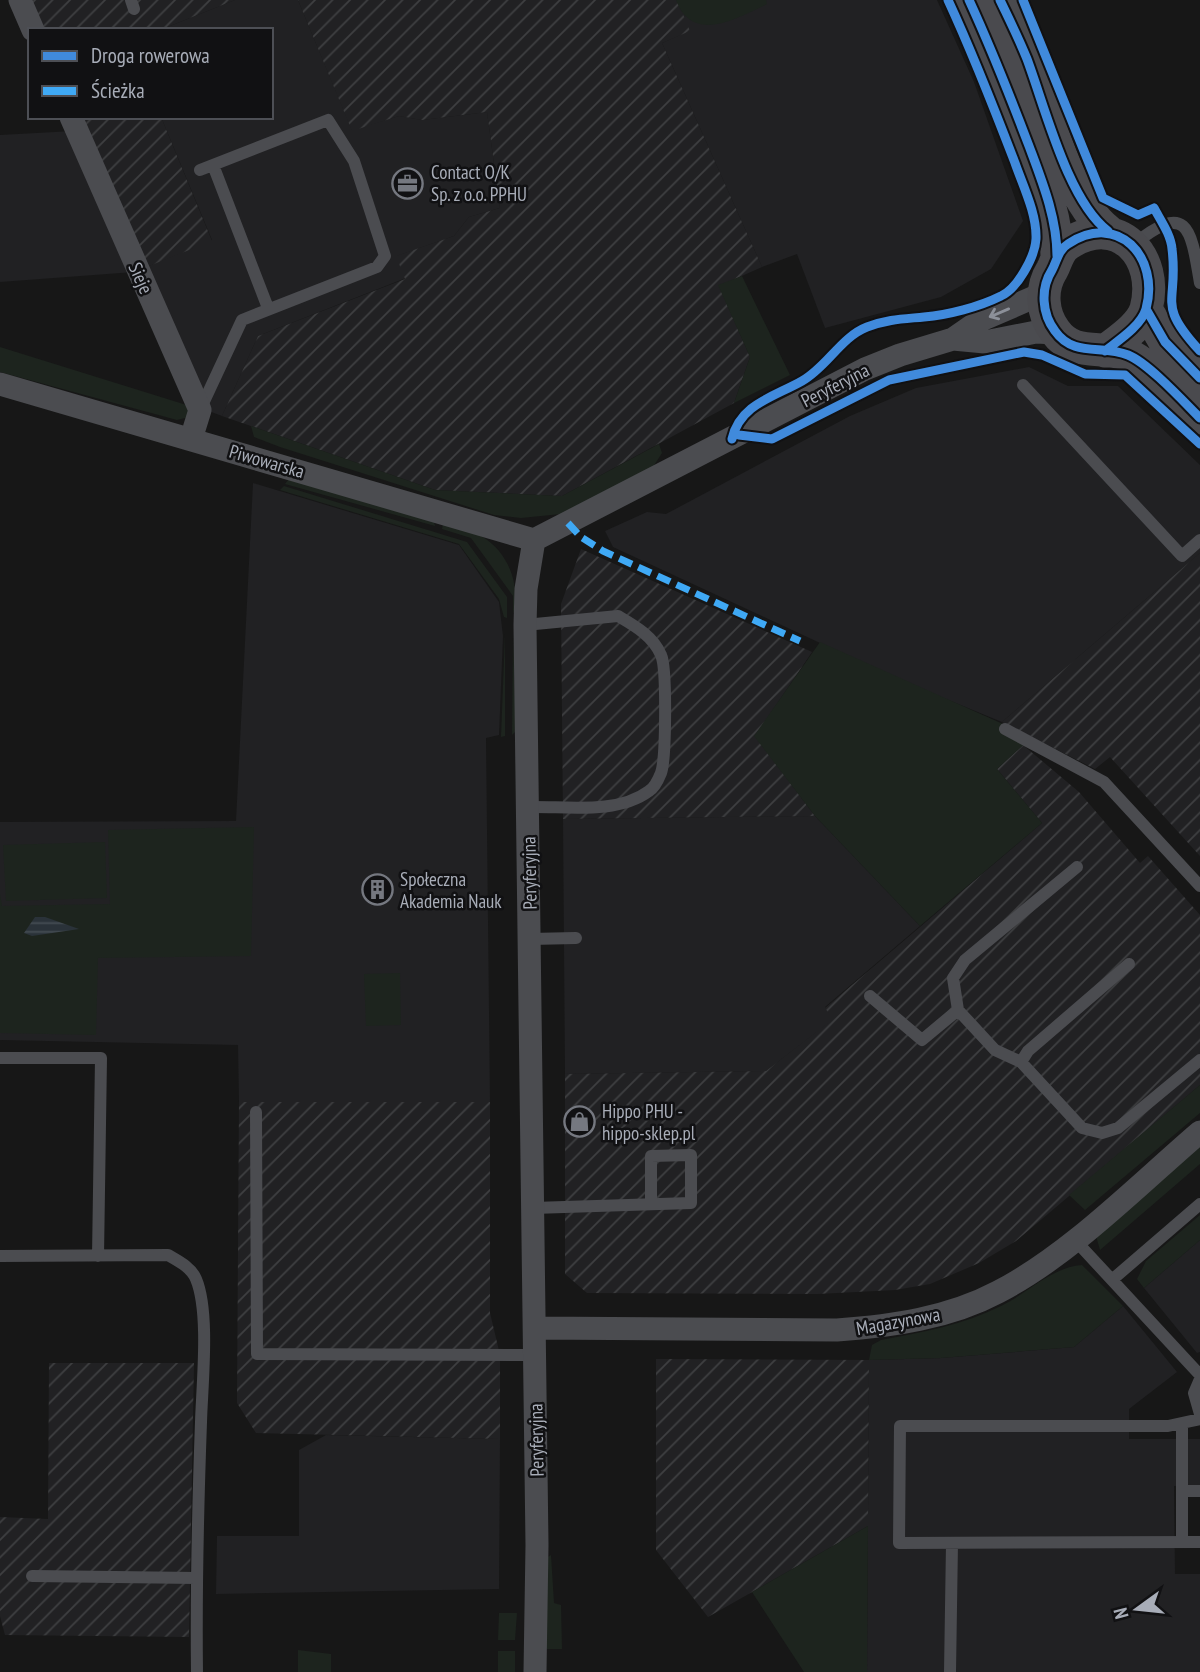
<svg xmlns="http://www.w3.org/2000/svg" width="1200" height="1672" font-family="'PT Sans Narrow',sans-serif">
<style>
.built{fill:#212123}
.industrial{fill:url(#industrial-furrows)}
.green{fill:#1d241e}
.water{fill:url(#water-rules)}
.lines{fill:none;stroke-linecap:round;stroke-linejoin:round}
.lane{stroke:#4b4c50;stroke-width:12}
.street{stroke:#4b4c50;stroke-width:23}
.secondary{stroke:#4a4a4e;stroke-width:33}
.quiet{stroke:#3fa9f5;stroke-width:7;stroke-dasharray:14 7;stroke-linecap:butt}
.cycleway-casing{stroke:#111113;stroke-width:13}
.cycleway{stroke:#408adc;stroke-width:9}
.oneway{stroke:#8c9099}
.labels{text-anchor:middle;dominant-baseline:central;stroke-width:5;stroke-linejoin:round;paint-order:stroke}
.poi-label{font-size:19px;fill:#a8adb8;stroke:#111113;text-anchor:start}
.street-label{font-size:19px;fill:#a8adb8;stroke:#111113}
</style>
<defs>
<pattern id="industrial-furrows" width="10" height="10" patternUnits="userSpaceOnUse" patternTransform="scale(1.75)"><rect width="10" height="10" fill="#212123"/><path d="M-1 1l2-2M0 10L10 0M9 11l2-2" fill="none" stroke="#3e3f41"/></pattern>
<pattern id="water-rules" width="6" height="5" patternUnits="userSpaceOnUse" patternTransform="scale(1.75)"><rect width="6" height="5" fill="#2a3239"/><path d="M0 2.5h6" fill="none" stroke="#464d54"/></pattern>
</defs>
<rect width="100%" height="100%" fill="#171717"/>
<path class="built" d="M235,0h63l54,130 47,-14 23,4 65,-8 13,96 -31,9 -15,19 -57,20 9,22 -148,58 -36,80 -16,-6 -60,-143 66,-27 -51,-123h110v-87h-111z
M677,0h260l37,82 49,139 -32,48 -50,28 -116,31 -28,-74 -35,13 -100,-224 27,-12z
M73,131l61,141 -134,10v-147z
M1029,367l39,19h50l82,79v88l-198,169 -100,-41 -289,-134 -8,-16 42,-19 19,2 184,-98 66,-28z
M253,483l206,62 40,57 4,34 -4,99 -13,3 4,364h-251l-1,-57 -238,-5v-218l236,-1z
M815,816l105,110 -95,81 9,12 -68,52 -201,3 -2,-255z
M1200,1240v112l-3,1 -53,-65z
M1123,1306l54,66 -48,37v30h71v46l-26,1 1,88h25v98h-333l2,-312 72,-2 133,-11z
M326,1435l174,4 -1,150 -283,5 1,-58h82v-86z"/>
<path class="industrial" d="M16,0h219l-75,30h-130z
M298,0h379l13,31 -28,12 100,224 -43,19 31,71 -16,46 -172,93 -127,-6 -213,-74 36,-80 147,-57 -9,-23 58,-20 15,-19 31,-9 -13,-96 -65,8 -23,-4 -47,15z
M67,117h94l51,124 -78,31z
M581,549l231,103 -57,84 60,80 -252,3 -2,-215z
M1200,553v303l-90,-99 -15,12 -93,-47z
M1023,745l56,47 61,71 8,-7 52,59v170l-184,156 -37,22 -49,21 -35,6 -78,4 -230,-1 -22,-19v-200l201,-3 67,-52 -8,-11 217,-185 -45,-54z
M239,1102h251v211l10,42v84l-244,-6 -19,-30z
M656,1359l213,1 -1,166 -160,91 -52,-67z
M49,1363h145l-5,274 -184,-2 -5,-19v-99l48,2z"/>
<path class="green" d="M676,0h90l1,4c-30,14 -74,41 -91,-4z
M742,276l48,99 -56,28 16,-46 -32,-72z
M0,347l193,60 -4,10 -12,3 -177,-48z
M251,426l184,64 127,6 97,-52 3,9 -9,14 -92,47 -40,4 -27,-3 -214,-68 -26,-10z
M289,479l145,42 1,5 -150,-42z
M284,486l183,56 40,55v21l-3,-1 -5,-18 -40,-55 -179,-54z
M443,524c12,4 27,6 38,12 27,15 40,49 32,78v-18l-42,-58 -29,-9z
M505,634v102l-4,1z
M513,638l3,93 -4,4z
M820,642l212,95 -35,32 45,54 -122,103 -105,-110 -61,-80z
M254,827l-3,129 -153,2 -2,77 -96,-2v-139l2,12 108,-2 -2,-74z
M105,842l2,56 -101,3 -3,-56z
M400,973l1,52 -35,1 -2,-52z
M1200,1085v28l-115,97 -16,-15z
M1200,1144v20l-100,86 -4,-14z
M1200,1215v25l-56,48 -7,-9 9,-18z
M1082,1265l41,41 -49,41 -133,11 -72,2 3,-15 9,-5c42,-8 82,-15 120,-34 27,-13 51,-39 81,-41z
M868,1526l-1,146h-63l-52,-80z
M551,1555l3,48 7,2 1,44h-15l-3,-3 2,-88z
M499,1613h18l-2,27h-17z
M298,1650l33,4v18h-33z
M498,1651h17v21h-17z"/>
<path class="water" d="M35,917h10l34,12 -47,7 -8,-3z"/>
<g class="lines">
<path class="lane" d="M131,0l3,9
M213,165l55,143
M200,170l128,-50 26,41 31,95 -8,11 -135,53 -42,90
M1133,245c55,-45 58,-16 67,38
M1023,385l159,171 18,-16
M525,625l93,-9c17,10 35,20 43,39 6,13 5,104 0,118 -2,5 -7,15 -12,18 -32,24 -84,15 -121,16
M1005,729l99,53 96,104
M1077,867l-112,93 -12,18 5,32 37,40 26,12 61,66 20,5 16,-5 82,-68
M530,939l46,-1
M870,996l52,44 36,-30
M0,1058h101l-3,198
M1021,1062l7,-11 101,-87
M256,1112l1,242 278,1
M533,1208l158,-5v-48l-40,1v48
M1074,1239l126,136
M0,1256l168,-1c10,6 23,12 28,24 14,33 6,106 5,143 -3,83 -5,167 -4,250
M1113,1279l87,-75
M1200,1379l-6,14 6,21
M1200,1419l-32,7h-268l-1,117 301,-1
M1182,1424v118
M1182,1491h18
M32,1576l164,2
M950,1672l2,-129"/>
<path class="street" d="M20,0l13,30
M71,117l129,293 -9,29
M953,339l26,-18 60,-26 6,-8
M0,384l534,156
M534,540l-8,49 -1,36 12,920 -2,127
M534,540l331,-171 35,-14 53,-16 32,3 51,-10 20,1
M535,1328l302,2c55,-4 112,-12 161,-38 72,-37 140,-107 202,-160"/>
<path class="secondary" d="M969,0c22,48 41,96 60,146 13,35 28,72 28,110
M1000,0c9,19 19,39 27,59 18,48 41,142 81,172
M1146,309l19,33 35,36
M1105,351c14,-11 36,-25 41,-42 14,-52 -28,-98 -78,-65 -10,6 -11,17 -16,26 -12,19 -10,44 3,61 19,27 47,13 73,24 20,8 55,46 72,63"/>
<path class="quiet" d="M568,523l13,14 22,14 197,90"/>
<defs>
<path id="cycleway" d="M969,0c22,48 41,96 60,146 13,35 28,72 28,110
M1000,0c9,19 19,39 27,59 18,48 41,142 81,172
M1023,0l80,198 35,17 16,-7c7,13 17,27 18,41 7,55 -17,53 28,102
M1146,309l19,33 35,36
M1105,351c14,-11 36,-25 41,-42 14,-52 -28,-98 -78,-65 -10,6 -11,17 -16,26 -12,19 -10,44 3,61 19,27 47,13 73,24 20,8 55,46 72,63
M739,435l33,4 117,-59 135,-28 18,3 43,19 40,1 75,69
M732,439c8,-35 42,-42 70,-58 25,-14 39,-44 65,-54 21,-8 36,-8 57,-10 24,-2 55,-10 77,-21 16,-7 34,-39 35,-57 1,-25 -13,-53 -21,-76 -21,-55 -42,-109 -67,-163"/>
</defs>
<use href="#cycleway" class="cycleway-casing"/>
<use href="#cycleway" class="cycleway"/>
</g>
<defs><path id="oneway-shaft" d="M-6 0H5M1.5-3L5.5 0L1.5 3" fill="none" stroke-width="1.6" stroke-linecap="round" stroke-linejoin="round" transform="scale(1.75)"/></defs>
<use class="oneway" href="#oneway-shaft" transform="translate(999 313) rotate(157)"/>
<defs>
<symbol id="office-ring" viewBox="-11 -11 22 22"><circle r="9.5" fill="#111113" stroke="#757880" stroke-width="1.5"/><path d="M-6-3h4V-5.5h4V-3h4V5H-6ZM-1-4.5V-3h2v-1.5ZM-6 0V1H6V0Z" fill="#757880"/></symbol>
<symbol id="building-ring" viewBox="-11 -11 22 22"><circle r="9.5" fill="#111113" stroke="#757880" stroke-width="1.5"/><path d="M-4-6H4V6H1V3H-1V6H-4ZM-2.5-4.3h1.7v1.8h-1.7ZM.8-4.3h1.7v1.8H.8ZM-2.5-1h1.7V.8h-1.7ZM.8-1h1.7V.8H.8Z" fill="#757880"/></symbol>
<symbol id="shop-ring" viewBox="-11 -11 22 22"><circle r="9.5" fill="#111113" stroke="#757880" stroke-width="1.5"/><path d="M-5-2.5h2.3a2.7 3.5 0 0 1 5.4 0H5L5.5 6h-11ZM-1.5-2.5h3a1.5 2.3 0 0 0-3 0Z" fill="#757880"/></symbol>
</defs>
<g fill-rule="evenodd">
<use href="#office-ring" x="390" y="166" width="35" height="35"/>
<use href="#building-ring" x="360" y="872" width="35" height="35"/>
<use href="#shop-ring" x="562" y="1104" width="35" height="35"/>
</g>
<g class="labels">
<g class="poi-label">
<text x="431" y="172">Contact O/K<tspan x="431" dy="22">Sp. z o.o. PPHU</tspan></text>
<text x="400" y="879">Społeczna<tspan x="400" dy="22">Akademia Nauk</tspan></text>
<text x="602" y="1111">Hippo PHU -<tspan x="602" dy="22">hippo-sklep.pl</tspan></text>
</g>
<g class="street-label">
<text transform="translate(141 278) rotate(66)">Sieje</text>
<text transform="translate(835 385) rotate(-27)">Peryferyjna</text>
<text transform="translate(267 461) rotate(16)">Piwowarska</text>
<text transform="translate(529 873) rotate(-91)">Peryferyjna</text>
<text transform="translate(898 1321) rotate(-10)">Magazynowa</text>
<text transform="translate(536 1440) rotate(-91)">Peryferyjna</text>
</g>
</g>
<rect x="28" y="28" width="245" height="91" fill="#111113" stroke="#4d4f55" stroke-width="2"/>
<rect x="42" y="51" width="35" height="10" fill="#408adc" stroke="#4d4f55" stroke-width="2"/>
<text x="91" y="63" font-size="21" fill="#a8adb8">Droga rowerowa</text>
<rect x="42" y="86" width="35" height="10" fill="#3fa9f5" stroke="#4d4f55" stroke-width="2"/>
<text x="91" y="98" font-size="21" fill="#a8adb8">Ścieżka</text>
<g transform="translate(1137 1609) rotate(255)" stroke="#111113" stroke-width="5" paint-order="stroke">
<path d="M0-5L12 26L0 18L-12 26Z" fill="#a8adb8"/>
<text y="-10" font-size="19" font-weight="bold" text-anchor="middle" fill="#a8adb8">N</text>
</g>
</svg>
